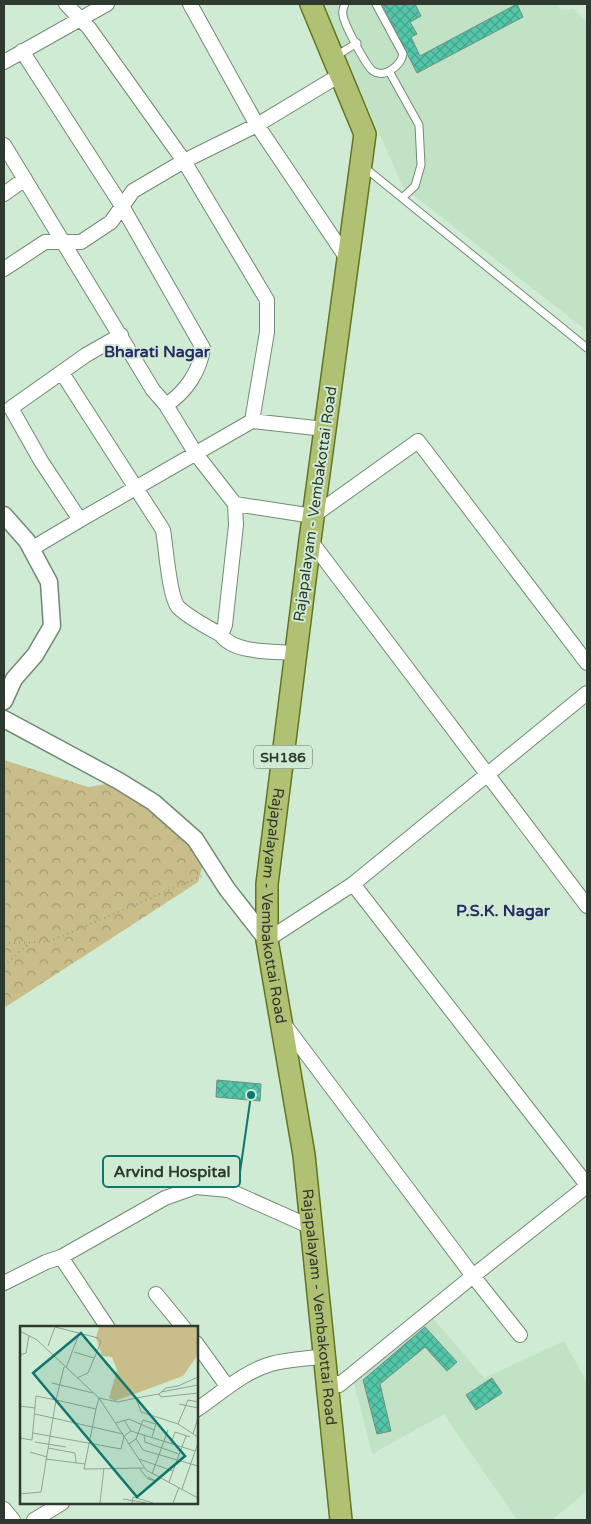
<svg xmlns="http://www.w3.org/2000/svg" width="591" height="1524" font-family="'Varela Round',sans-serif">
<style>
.built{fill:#c1e2c4}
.forest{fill:url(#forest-crowns)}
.building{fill:url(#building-cross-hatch);stroke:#6c9085}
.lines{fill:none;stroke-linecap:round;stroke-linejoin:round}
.service-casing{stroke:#718a74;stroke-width:9}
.minor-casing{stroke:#718a74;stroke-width:16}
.tertiary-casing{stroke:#718a74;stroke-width:19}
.primary-casing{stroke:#60761f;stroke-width:24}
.path{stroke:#8da290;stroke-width:2;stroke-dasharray:1 4;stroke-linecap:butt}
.service{stroke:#fff;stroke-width:7}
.minor{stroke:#fff;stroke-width:14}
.tertiary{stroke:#fff;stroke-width:16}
.primary{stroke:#b0c173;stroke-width:21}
.labels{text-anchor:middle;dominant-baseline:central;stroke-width:4;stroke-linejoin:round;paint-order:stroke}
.shield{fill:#d0ebd3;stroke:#5f6e60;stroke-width:1}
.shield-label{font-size:14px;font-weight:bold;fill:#2e392f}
.street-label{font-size:15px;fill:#2e392f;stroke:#d0ebd3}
.neighbourhood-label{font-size:16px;font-weight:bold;fill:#272a64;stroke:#d0ebd3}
.inset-road{fill:none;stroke:#8fa491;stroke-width:1}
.view{fill:#0f766e;fill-opacity:0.15;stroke:#0f766e;stroke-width:2.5}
.inset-edge{fill:none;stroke:#2e392f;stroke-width:2.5}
.leader{fill:none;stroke:#0f766e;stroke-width:2}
.callout-dot{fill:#0f766e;stroke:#d0ebd3;stroke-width:2}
.callout{fill:#d0ebd3;stroke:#0f766e;stroke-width:2}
.callout-label{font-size:16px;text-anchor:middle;font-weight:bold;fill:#2e392f}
</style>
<defs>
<pattern id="forest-crowns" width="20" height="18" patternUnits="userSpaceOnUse" patternTransform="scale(1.25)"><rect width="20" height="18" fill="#c9bd8a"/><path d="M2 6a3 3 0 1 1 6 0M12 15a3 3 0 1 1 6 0" fill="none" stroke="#a49b71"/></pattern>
<pattern id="building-cross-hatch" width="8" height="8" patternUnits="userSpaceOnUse" patternTransform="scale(1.25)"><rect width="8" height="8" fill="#54c7aa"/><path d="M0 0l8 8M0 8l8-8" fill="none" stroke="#46a38b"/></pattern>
</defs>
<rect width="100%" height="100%" fill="#d0ebd3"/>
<path class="built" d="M322,4h235l4,6 13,-1 13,14v308l-184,-144z
M431,1316l53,62 80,-37 23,41v109l-35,29h-35l-73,-106 -72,40 -19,-75z"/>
<path class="forest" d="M4,760l84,27 24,-4 57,42 35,36 -6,21 -194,126z"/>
<path class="building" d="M382,4h33l6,12 -11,6 7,12 -6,3 9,19 97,-52 6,13 -106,56z
M217,1080l44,4 -1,17 -44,-4z
M425,1327l32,35 -10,9 -22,-24 -45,37 11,47 -14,3 -14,-54z
M492,1378l10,15 -26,17 -10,-15z"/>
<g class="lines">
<defs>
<path id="service" d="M345,4c-2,4 -3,7 -2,11 1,9 23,51 30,56 12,8 28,-6 30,-17l-27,-50
M336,56l21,-13
M389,71l30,54 2,40 -6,21 -13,12
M364,167l223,181"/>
<path id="minor" d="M66,4l23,24 95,133 83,139v32l-15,89
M190,4l67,121 91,135
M22,51l100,155 81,142c-3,23 -17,44 -37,57
M4,62l103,-58
M4,145l149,245 13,15 30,49 39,50 1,21 -11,100 -4,10
M4,194l21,-15
M4,269l41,-27h36l30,-20 22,-31 51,-30 73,-36 83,-50
M121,335l-35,20 -75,53 30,53 39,59 172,-99 73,8
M62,373l101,157c3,17 6,66 15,77 11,11 30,20 43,28 14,19 53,16 75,18
M235,504l78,12 105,-75 169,222
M310,540l277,366
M31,549l49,-29
M587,693l-234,191 234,301
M267,940l86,-56
M284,1024l189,252 47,59
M61,1257l47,71
M4,1283l42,-21 15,-5 104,-59 31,-11 32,3 83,37
M156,1294l28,34
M196,1343l31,43
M327,1378l12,7 134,-109 114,-90
M196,1410c24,-16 47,-38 75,-46 17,-5 36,-5 54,-8
M4,1509l9,11
M34,1520l28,-17"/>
<path id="tertiary" d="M4,515l23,26 22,41 3,44 -17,29 -21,24 -10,22
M4,719l115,62 34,21 42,37 32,50 40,51"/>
<g id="primary">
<path id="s1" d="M311,4l54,130 -55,406 -43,344v56l37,215 37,365"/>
</g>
</defs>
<use href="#service" class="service-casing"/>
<use href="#minor" class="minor-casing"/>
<use href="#tertiary" class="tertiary-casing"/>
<use href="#primary" class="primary-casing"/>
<path class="path" d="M4,943l44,-1 154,-66
M4,966l25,-23"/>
<use href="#service" class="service"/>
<use href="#minor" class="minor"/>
<use href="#tertiary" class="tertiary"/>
<use href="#primary" class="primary"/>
</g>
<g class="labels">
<rect class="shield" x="254" y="745.5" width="58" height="23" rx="4"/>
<g class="shield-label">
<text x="283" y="757">SH186</text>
</g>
<g class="street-label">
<text transform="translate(315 504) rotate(-82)">Rajapalayam - Vembakottai Road</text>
<text stroke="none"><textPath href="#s1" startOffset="919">Rajapalayam - Vembakottai Road</textPath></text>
<text stroke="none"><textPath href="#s1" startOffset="1324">Rajapalayam - Vembakottai Road</textPath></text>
</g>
<g class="neighbourhood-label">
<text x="157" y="352">Bharati Nagar</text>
<text x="503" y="911">P.S.K. Nagar</text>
</g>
</g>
<g transform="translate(20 1326)">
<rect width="178" height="178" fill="#d0ebd3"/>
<path d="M79,1h98v29l-14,20 -68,25 -6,-3 8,-28 -5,-13 -10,-1 -6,-18z" fill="#c9bd8a"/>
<path class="inset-road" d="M35,1l43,11 3,4 -13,31 -11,5M0,5l17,9 62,58 47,72 52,28M28,20l7,-19M54,26l20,6M0,29l6,-2 3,-18M44,41l-8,33 40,9 -12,60 60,-1M46,42l13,-34M32,57l41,10M141,66l37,-7M139,68l2,3 37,-4M116,72l23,-4 7,-6 12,-2 20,-9M159,78l19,4M0,80l15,2M76,83l3,-11 19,4 18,-4 5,14 37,12 20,13M104,94l7,11 64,20M96,97l13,-4 25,11M158,98l10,-24 10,2M13,107l88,16 3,-13 7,-5M173,108l5,-16M124,109l1,7 34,12M0,112l12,2 4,-44 20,4 -3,18 70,16M116,113l7,11 55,16M15,116l31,5M109,118l7,-5 7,-19 13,4 -4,13M151,118l4,-12 15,5M28,122l27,5 1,10M10,126l17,5M26,133l39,5M119,133l34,12 -4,11M119,142l9,11 8,2 -8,-4M153,145l13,-35M132,148l16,-44M162,163l16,-46M0,168l21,-2 12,-74 -18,-4M103,173l23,4M80,177l4,-35M112,177l1,-6 20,6M153,177l6,-16"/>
<path class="view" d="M61,7l104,123 -48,41 -104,-124z"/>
<rect width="178" height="178" class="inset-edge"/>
</g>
<path class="leader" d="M251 1095L240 1172"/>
<circle class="callout-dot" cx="251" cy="1095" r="5"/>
<rect class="callout" x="103" y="1156" width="137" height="31" rx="5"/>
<g class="callout-label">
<text x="172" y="1177">Arvind Hospital</text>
</g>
<rect width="591" height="1524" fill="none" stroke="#2e392f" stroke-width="10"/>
</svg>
